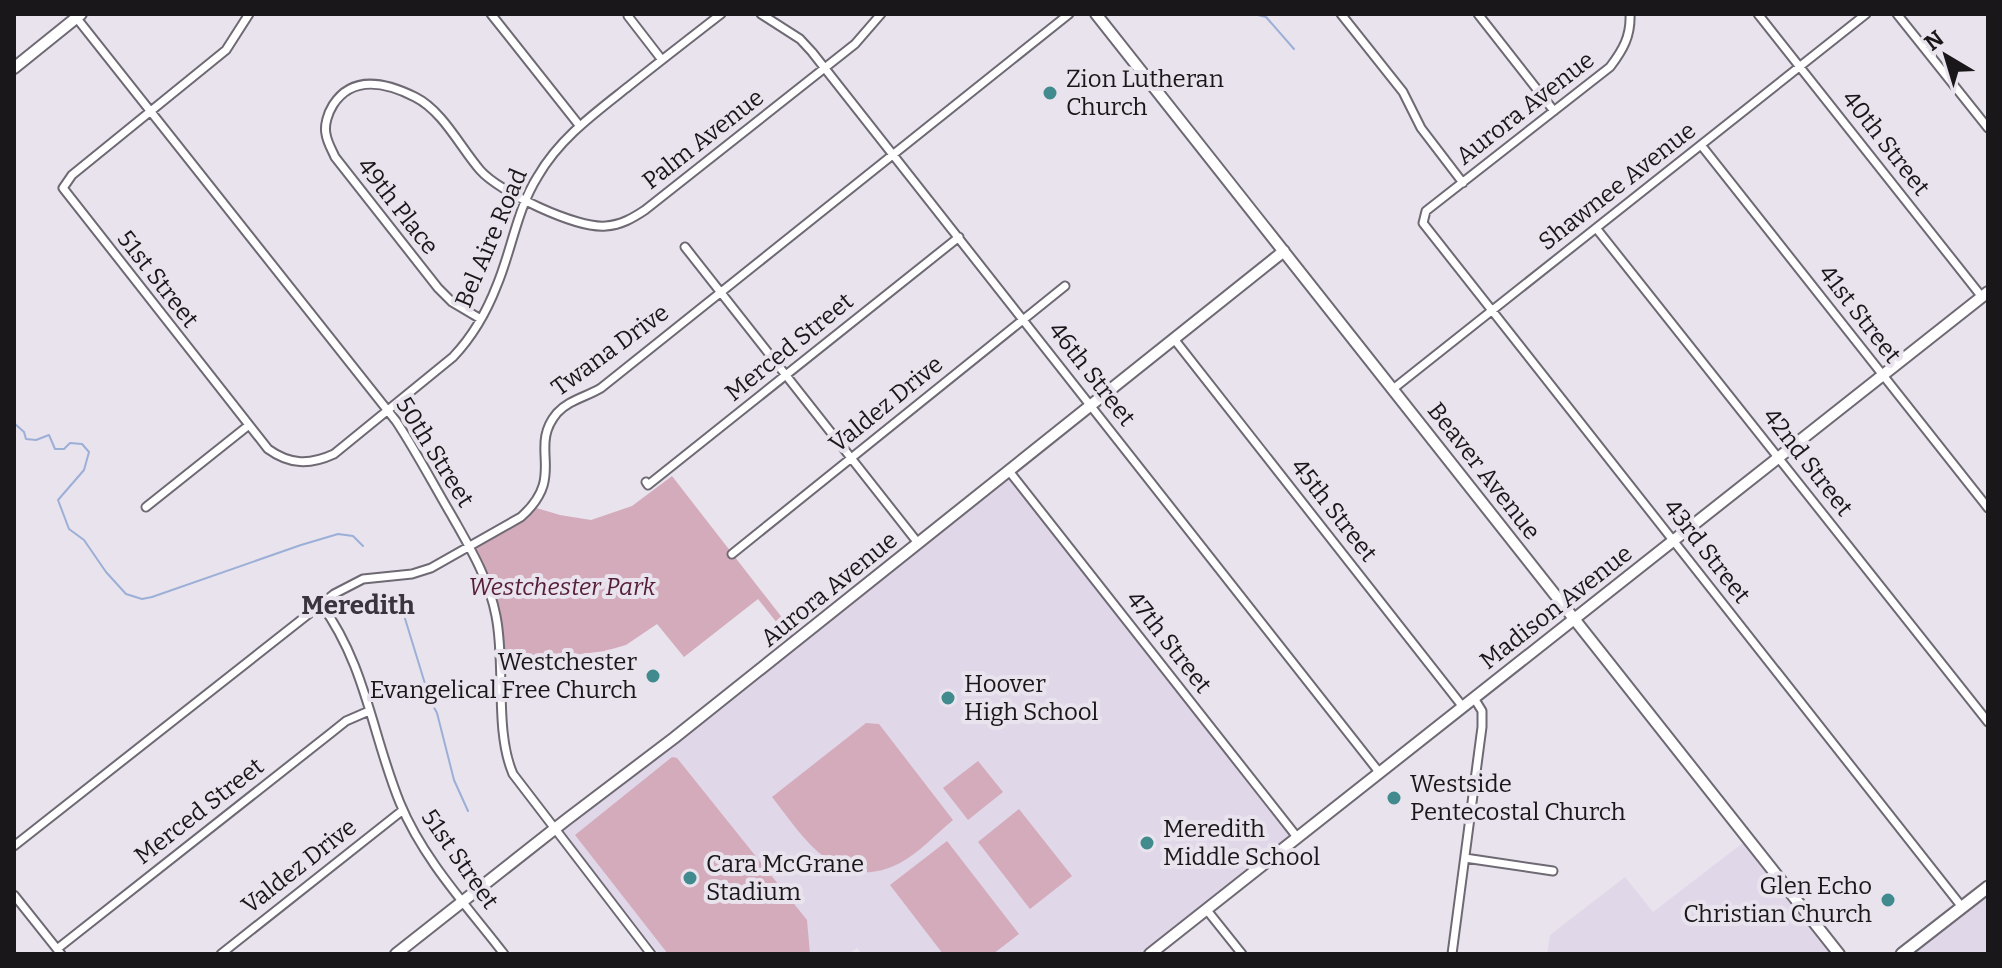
<svg xmlns="http://www.w3.org/2000/svg" width="2002" height="968" font-family="Bitter,serif">
<style>
.built{fill:#e0d7e8}
.green{fill:#d4abbb}
.lines{fill:none;stroke-linecap:round;stroke-linejoin:round}
.stream{stroke:#9cafd6;stroke-width:2}
.street-casing{stroke:#6e6973;stroke-width:11}
.secondary-casing{stroke:#6e6973;stroke-width:14}
.primary-casing{stroke:#6e6973;stroke-width:15}
.street{stroke:#fff;stroke-width:7}
.secondary{stroke:#fff;stroke-width:10}
.primary{stroke:#fff;stroke-width:11}
.poi-dot{fill:#418a8d;stroke:#e9e3ee;stroke-width:3}
.labels{text-anchor:middle;dominant-baseline:central;stroke-width:8;stroke-linejoin:round;paint-order:stroke}
.poi-label{font-size:24px;fill:#19171a;stroke:#e9e3ee;text-anchor:start}
.street-label{font-size:24px;fill:#19171a;stroke:#e9e3ee}
.park-label{font-size:24px;font-style:italic;fill:#561d39;stroke:#e9e3ee}
.neighbourhood-label{font-size:26px;font-weight:bold;fill:#39343d;stroke:#e9e3ee}
</style>
<rect width="100%" height="100%" fill="#e9e3ee"/>
<path class="built" d="M1009,471l288,366 -147,117h-288l-5,-6 -8,6h-190l-91,-116 -7,1 -7,-10z
M1748,839l91,115h-292l3,-19 75,-58 28,35z
M1988,887v67h-85z"/>
<path class="green" d="M672,476l122,157 -5,5 -31,-39 -74,58 -27,-33 -31,21 -21,6 -104,13 -4,-47 -28,-70 64,-40 27,8 31,5 41,-14z
M866,723l13,1 74,96c-17,14 -34,33 -53,43 -62,32 -96,-25 -128,-66z
M672,757l5,1 130,162 3,34h-142l-93,-119z
M978,761l25,31 -35,28 -25,-32z
M1019,809l53,67 -42,33 -52,-67z
M947,841l72,93 -26,20h-50l-53,-69z"/>
<g class="lines">
<path class="stream" d="M1254,14l12,3 28,32
M14,423l10,9 2,7 10,1 13,-5 6,14h9l6,-6 12,1 7,8 -5,18 -26,30 11,29 15,11 22,32 20,22 16,5 10,-2 149,-52 37,-11 15,2 10,10
M399,599l31,101 7,13 17,67 14,31"/>
<defs>
<path id="street" d="M249,14l-23,36 -154,125 -9,13 205,261c22,16 42,16 66,5l119,-97c19,-20 34,-46 44,-72 15,-36 20,-76 41,-109 22,-38 57,-63 91,-90 30,-24 61,-48 92,-72
M491,14l88,111
M761,14l39,25 12,13 567,720
M1341,14l62,78 18,36 42,55
M1478,14l76,97
M1630,14c1,22 -7,36 -20,53l-184,144 -3,12 539,684
M1758,14l224,283
M1897,14l91,114
M75,16l321,405c20,30 37,63 56,95 18,32 37,63 44,100 10,49 -2,114 17,158l138,180
M628,16l34,44
M1701,145l287,363
M1596,228l392,494
M685,247l233,296
M479,318l-27,-16 -14,-14 -103,-131c-3,-7 -8,-15 -9,-23 -2,-9 2,-21 7,-29 20,-31 54,-22 82,-8 28,14 45,50 65,73 19,22 97,59 126,56 15,-1 27,-8 39,-16l210,-166 26,-30
M1174,339l289,368
M1393,389l473,-375
M1009,471l288,366
M646,482l2,3 311,-248
M146,507l103,-82
M732,554l333,-268
M321,604c45,61 51,131 79,199 23,56 67,103 104,151
M14,846l320,-252 29,-15 49,-5 19,-6 90,-51c47,-42 6,-68 36,-104 12,-13 29,-16 44,-25l468,-374
M1465,858l88,13
M14,895l47,59
M1206,909l36,45
M57,949l274,-216 15,-12 23,-10
M221,954l182,-144
M1452,954l30,-227v-16l-8,-13"/>
<path id="secondary" d="M1096,14l743,940
M14,68l67,-54
M396,954l170,-134 108,-82 610,-487
M1150,954l838,-662"/>
<path id="primary" d="M1902,954l86,-67"/>
</defs>
<use href="#street" class="street-casing"/>
<use href="#secondary" class="secondary-casing"/>
<use href="#primary" class="primary-casing"/>
<use href="#street" class="street"/>
<use href="#secondary" class="secondary"/>
<use href="#primary" class="primary"/>
</g>
<g class="poi-dot">
<circle cx="1050" cy="93" r="8"/>
<circle cx="653" cy="676" r="8"/>
<circle cx="948" cy="698" r="8"/>
<circle cx="1394" cy="798" r="8"/>
<circle cx="1147" cy="843" r="8"/>
<circle cx="690" cy="878" r="8"/>
<circle cx="1888" cy="900" r="8"/>
</g>
<g class="labels">
<g class="poi-label">
<text x="1066" y="79">Zion Lutheran<tspan x="1066" dy="28">Church</tspan></text>
<text x="637" y="662" text-anchor="end">Westchester<tspan x="637" dy="28">Evangelical Free Church</tspan></text>
<text x="964" y="684">Hoover<tspan x="964" dy="28">High School</tspan></text>
<text x="1410" y="784">Westside<tspan x="1410" dy="28">Pentecostal Church</tspan></text>
<text x="1163" y="829">Meredith<tspan x="1163" dy="28">Middle School</tspan></text>
<text x="706" y="864">Cara McGrane<tspan x="706" dy="28">Stadium</tspan></text>
<text x="1872" y="886" text-anchor="end">Glen Echo<tspan x="1872" dy="28">Christian Church</tspan></text>
</g>
<g class="street-label">
<text transform="translate(1525 108) rotate(-38)">Aurora Avenue</text>
<text transform="translate(703 139) rotate(-38)">Palm Avenue</text>
<text transform="translate(1886 143) rotate(52)">40th Street</text>
<text transform="translate(1617 186) rotate(-38)">Shawnee Avenue</text>
<text transform="translate(398 206) rotate(52)">49th Place</text>
<text transform="translate(491 238) rotate(-67)">Bel Aire Road</text>
<text transform="translate(158 279) rotate(52)">51st Street</text>
<text transform="translate(1860 314) rotate(52)">41st Street</text>
<text transform="translate(789 347) rotate(-39)">Merced Street</text>
<text transform="translate(610 350) rotate(-36)">Twana Drive</text>
<text transform="translate(1092 374) rotate(52)">46th Street</text>
<text transform="translate(886 404) rotate(-39)">Valdez Drive</text>
<text transform="translate(435 452) rotate(58)">50th Street</text>
<text transform="translate(1808 462) rotate(52)">42nd Street</text>
<text transform="translate(1484 471) rotate(52)">Beaver Avenue</text>
<text transform="translate(1334 510) rotate(52)">45th Street</text>
<text transform="translate(1707 551) rotate(52)">43rd Street</text>
<text transform="translate(829 589) rotate(-39)">Aurora Avenue</text>
<text transform="translate(1556 607) rotate(-38)">Madison Avenue</text>
<text transform="translate(1169 642) rotate(52)">47th Street</text>
<text transform="translate(199 811) rotate(-38)">Merced Street</text>
<text transform="translate(460 859) rotate(55)">51st Street</text>
<text transform="translate(299 866) rotate(-38)">Valdez Drive</text>
</g>
<g class="park-label">
<text x="562" y="587">Westchester Park</text>
</g>
<g class="neighbourhood-label">
<text x="358" y="605">Meredith</text>
</g>
</g>
<rect width="2002" height="968" fill="none" stroke="#19171a" stroke-width="32"/>
<g transform="translate(1946 56) rotate(322)" stroke="#e9e3ee" stroke-width="6" paint-order="stroke">
<path d="M0-6L14 30L0 20L-14 30Z" fill="#19171a"/>
<text y="-12" font-size="22" font-weight="bold" text-anchor="middle" fill="#19171a">N</text>
</g>
</svg>
